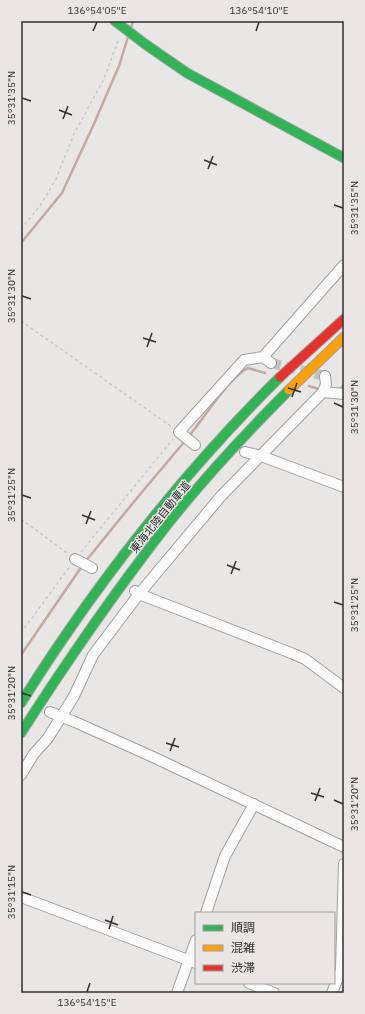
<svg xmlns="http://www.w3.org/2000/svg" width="365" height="1014" font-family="'IBM Plex Sans','Noto Sans JP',sans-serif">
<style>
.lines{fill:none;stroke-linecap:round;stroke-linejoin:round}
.stream{stroke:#c1aaa4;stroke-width:2.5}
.street-tunnel{stroke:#c3c2c1;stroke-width:10;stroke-dasharray:10 5;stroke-linecap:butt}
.street-casing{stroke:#a1a09f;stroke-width:12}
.fast-casing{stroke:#a1a09f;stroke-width:11}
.slow-casing{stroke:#a1a09f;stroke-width:11}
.jam-casing{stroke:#a1a09f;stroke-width:11}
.path{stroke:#c9c8c8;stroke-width:1.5;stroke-dasharray:3 3;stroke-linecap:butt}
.street{stroke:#fcfbfb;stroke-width:10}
.fast{stroke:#30b455;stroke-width:9}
.slow{stroke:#ff9f0a;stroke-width:9}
.jam{stroke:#e5322d;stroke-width:9}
.ticks{fill:none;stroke:#312f2f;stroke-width:1.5}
.labels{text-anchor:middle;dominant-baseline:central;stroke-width:3;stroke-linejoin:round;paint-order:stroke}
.street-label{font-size:11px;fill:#312f2f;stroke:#e9e6e5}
.neatline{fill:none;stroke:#312f2f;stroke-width:1.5}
.ticks-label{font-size:10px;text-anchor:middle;fill:#312f2f}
</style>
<rect width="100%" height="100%" fill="#e8e7e6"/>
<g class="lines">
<path class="stream" d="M131,28l2,-7
M21,243l41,-50 31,-67 26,-60 9,-29
M309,386l13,4
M339,390l5,-5
M188,437c15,-17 41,-60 60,-69l17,5
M85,562l52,-64 48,-57
M21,655l61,-89"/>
<path class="street-tunnel" d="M271,363l54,13"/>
<defs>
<path id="street" d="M263,357l8,6
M323,392l21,2
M195,445l-16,-13 65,-72 19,-3 81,-92
M245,452l16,4 83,31
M75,559l17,9
M135,591l4,3 152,59 14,6 39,29
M50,712l25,10 78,35 191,90
M21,775l12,-20 15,-17 26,-42 19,-41 46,-61 83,-99 101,-103 3,-8 -1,-8
M21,897l175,66
M206,913l19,-57 29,-52
M249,983l25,10
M177,993l19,-53
M332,993l9,-23 3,-106"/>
<path id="fast" d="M115,21l30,23 42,29 157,85
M21,703c74,-118 160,-228 259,-326
M21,733c46,-72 94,-141 146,-208 38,-48 79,-92 122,-135"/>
<path id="slow" d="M289,390l55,-53"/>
<path id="jam" d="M280,377l64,-58"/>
</defs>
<use href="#street" class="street-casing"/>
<use href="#fast" class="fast-casing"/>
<use href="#slow" class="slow-casing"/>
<use href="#jam" class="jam-casing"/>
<path class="path" d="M21,229l19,-23 16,-27 18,-45 30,-55 15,-41
M21,321l151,106
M21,519l46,34
M81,552l92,-113
M21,633l49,-67"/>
<use href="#street" class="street"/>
<use href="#fast" class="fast"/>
<use href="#slow" class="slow"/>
<use href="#jam" class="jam"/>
</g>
<path class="ticks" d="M93,31l4,-9M256,31l3,-9M22,98l9,3M59,110l13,5M63,119l5,-13M204,160l13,5M208,169l5,-13M334,205l9,3M22,296l9,3M143,338l13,4M147,347l5,-14M288,388l13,4M292,397l5,-14M334,403l9,4M22,495l9,3M82,515l13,5M86,524l5,-13M227,565l13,5M231,574l5,-13M334,602l9,3M22,693l9,3M166,743l13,4M170,751l5,-13M311,793l13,4M334,800l9,4M315,801l5,-13M22,892l9,3M105,920l13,5M109,929l4,-13M87,992l3,-9"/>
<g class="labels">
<g class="street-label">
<text transform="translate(160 517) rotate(-51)">東海北陸自動車道</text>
</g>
</g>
<rect width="365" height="1014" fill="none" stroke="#e9e6e5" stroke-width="44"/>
<rect x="195" y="912" width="140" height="72" fill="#e9e6e5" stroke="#9f9d9c"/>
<rect x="203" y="925" width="20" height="6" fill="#30b455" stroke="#9f9d9c"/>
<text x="231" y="932" font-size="12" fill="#312f2f">順調</text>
<rect x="203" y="945" width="20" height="6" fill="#ff9f0a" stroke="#9f9d9c"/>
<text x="231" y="952" font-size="12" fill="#312f2f">混雑</text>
<rect x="203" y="965" width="20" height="6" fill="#e5322d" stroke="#9f9d9c"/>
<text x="231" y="972" font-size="12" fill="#312f2f">渋滞</text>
<rect x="22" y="22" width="321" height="970" class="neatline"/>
<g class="ticks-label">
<text x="97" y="14">136°54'05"E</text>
<text x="259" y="14">136°54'10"E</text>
<text transform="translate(11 98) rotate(-90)" y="4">35°31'35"N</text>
<text transform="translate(354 208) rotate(-90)" y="4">35°31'35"N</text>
<text transform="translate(11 296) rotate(-90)" y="4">35°31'30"N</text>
<text transform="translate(354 407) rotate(-90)" y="4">35°31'30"N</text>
<text transform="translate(11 495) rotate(-90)" y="4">35°31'25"N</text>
<text transform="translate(354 605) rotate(-90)" y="4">35°31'25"N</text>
<text transform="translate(11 693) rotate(-90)" y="4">35°31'20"N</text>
<text transform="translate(354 804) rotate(-90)" y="4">35°31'20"N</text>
<text transform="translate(11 892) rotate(-90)" y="4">35°31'15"N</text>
<text x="87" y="1006">136°54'15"E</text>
</g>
</svg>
